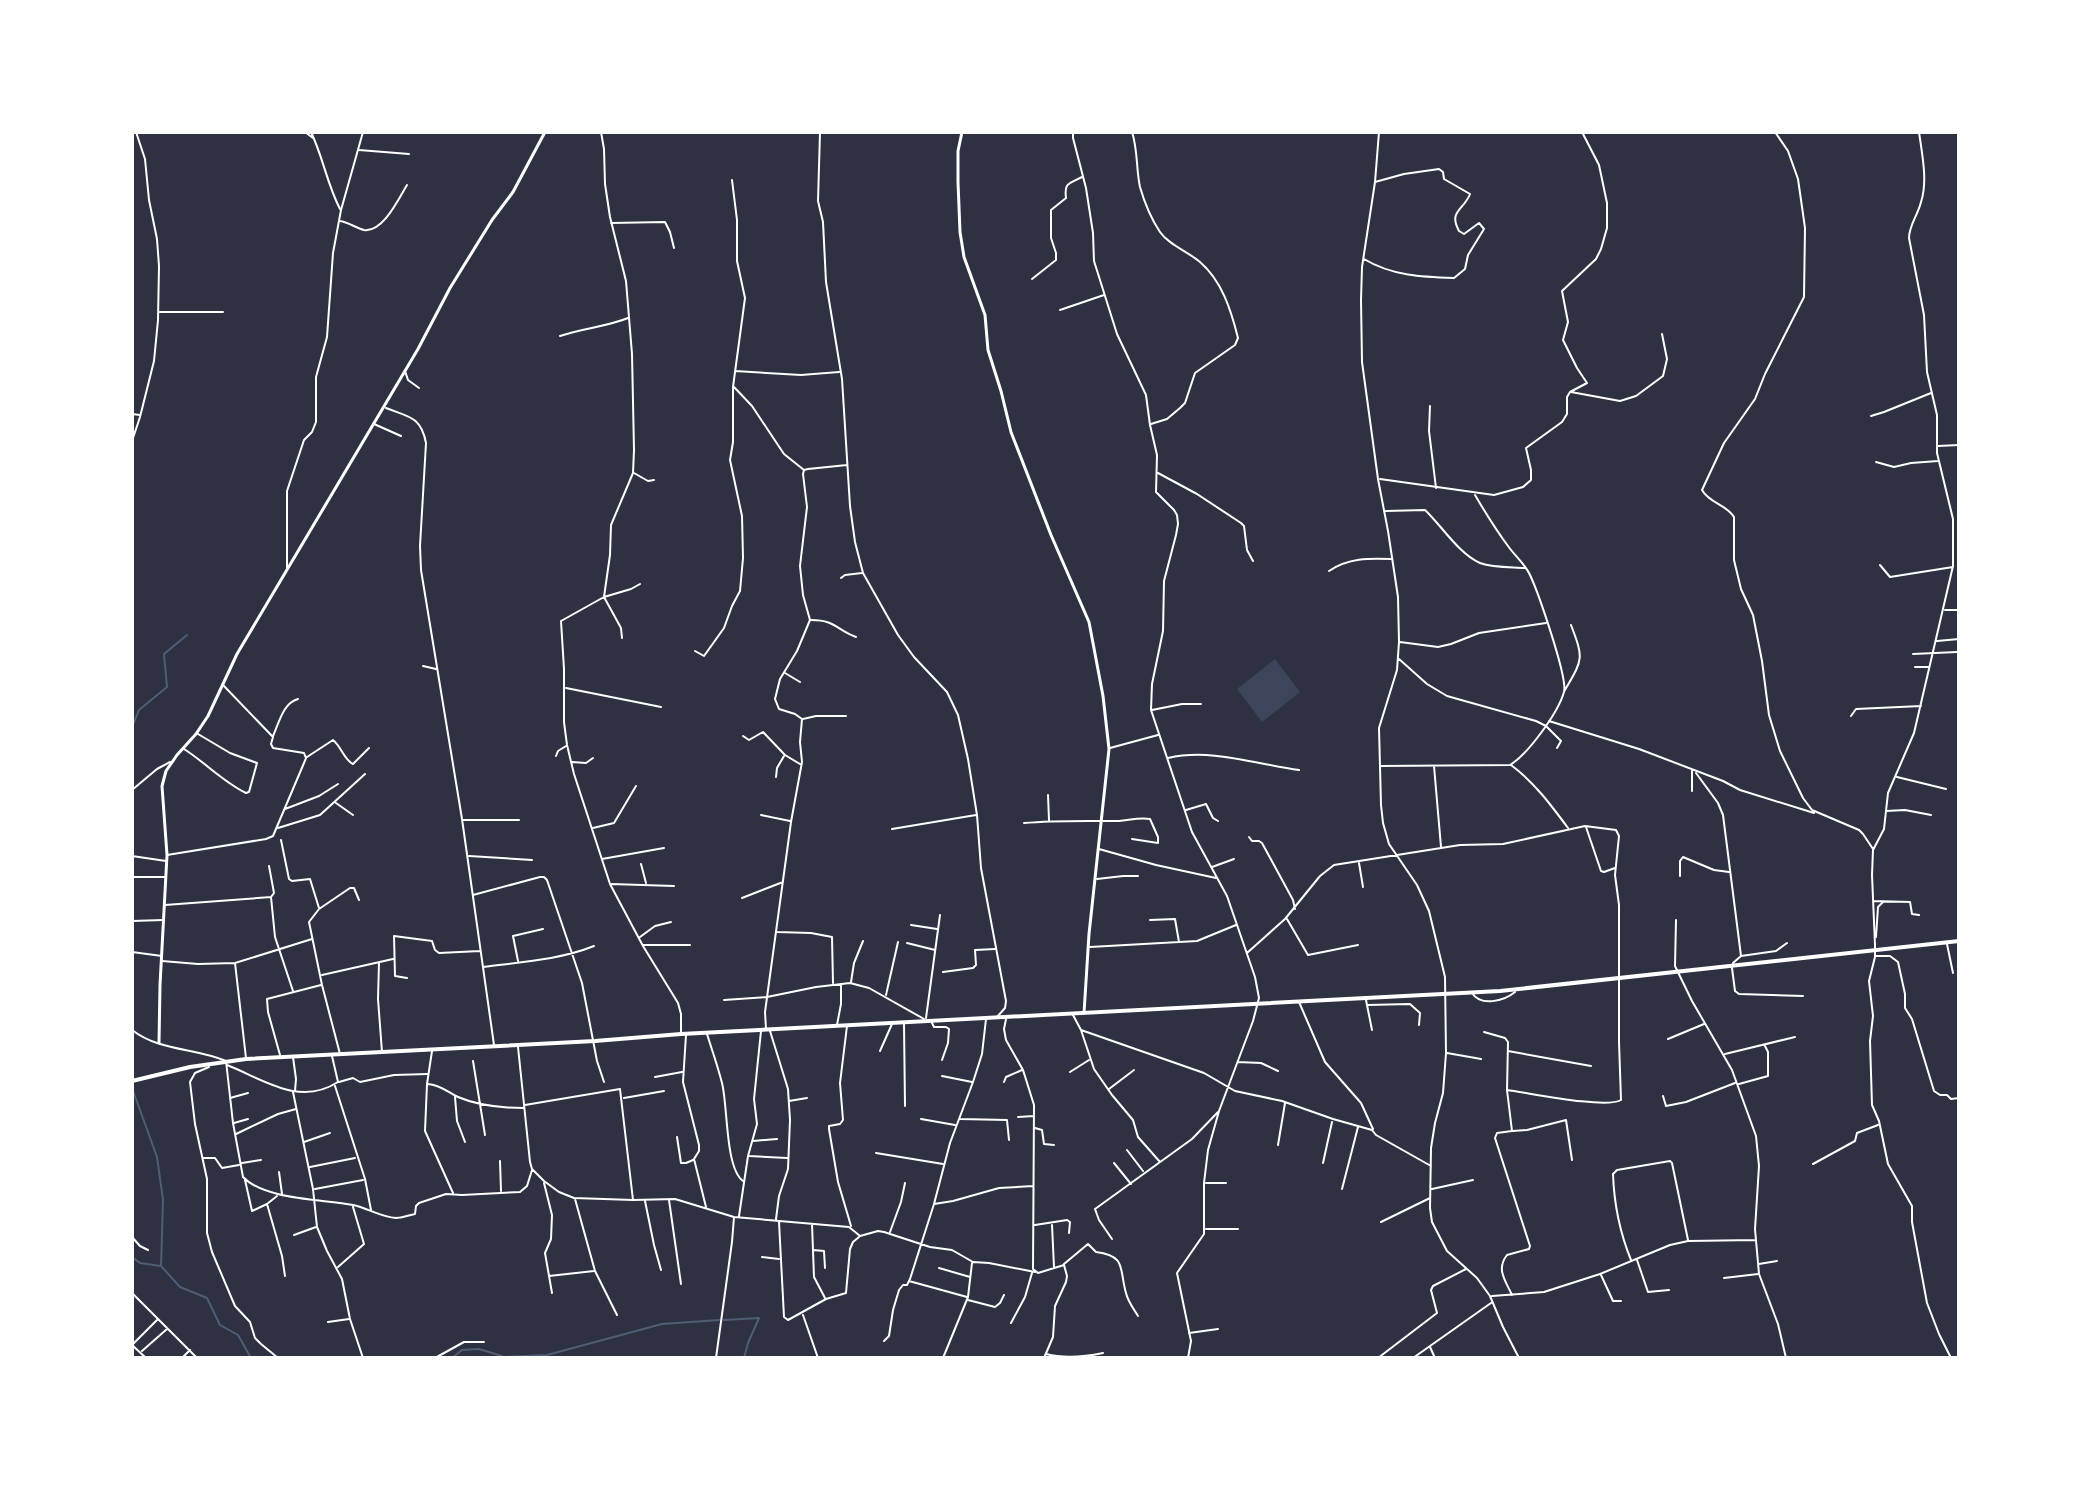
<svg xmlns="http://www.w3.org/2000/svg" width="2091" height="1490" font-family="'PT Sans',sans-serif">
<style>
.green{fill:#3c4559}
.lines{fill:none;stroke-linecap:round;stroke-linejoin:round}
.stream{stroke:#4f5d75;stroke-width:2}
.minor{stroke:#fff;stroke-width:2}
.tertiary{stroke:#fff;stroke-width:3}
.trunk{stroke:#fff;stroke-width:4}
</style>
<rect width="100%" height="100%" fill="#2d3142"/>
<path class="green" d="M1275,659l25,33 -38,30 -25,-33z"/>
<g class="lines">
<path class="stream" d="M132,727l7,-17 28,-23 -3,-33 23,-19
M132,1088l25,69 6,43 -2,66 19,21 27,11 13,27 18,10 13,23
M132,1257l8,6 21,3
M724,1320l35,-2 -11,25 -4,15
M452,1358l10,-8 17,-1 26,8 42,-2 115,-31 57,-4"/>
<path class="minor" d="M305,132l8,6
M311,132c12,25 16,52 29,77
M601,132l3,17 1,35 5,33 16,64 6,73 2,96 -1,23 -22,52 -1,30 -6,42 -43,24 3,48v53l3,23 7,29 36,110 33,62 35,57 3,11v19
M820,132l-2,69 5,21 3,60 16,97 8,127 5,36 8,31 35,62 16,22 33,35 11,23 10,44 9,56 4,53 25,133 -1,7 -8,9
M1073,132v6l13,50 7,45 1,28 23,73 29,61 4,30 7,30 -1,37 18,18 3,5 1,9 -2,11 -12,46 -1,50 -11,53 -1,26 41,122 35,64 28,81 4,21 -6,23 -34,90 -11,39 -4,33v51l-27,39 14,68 -3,17
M1132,132c6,18 4,37 8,55 4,14 12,33 20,45 9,13 27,19 40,30 22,19 31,48 38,76l-3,7 -40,28 -10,30 -5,5 -13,11 -16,5
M1379,132l-4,50 -13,85 -1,33 1,62 16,117 10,52 10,66 1,45 -2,28 -18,58 2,77 2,18 6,21 28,41 12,26 16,66 1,76 -3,40 -8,30 -4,25 -1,60 2,14 15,29 30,27 13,18 13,31 16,31
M1775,132l13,19 10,28 7,49 -1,69 -39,77 -10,25 -31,44 -22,47c7,13 25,15 32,27v43l7,29 12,26 9,46 7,54 11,36 23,47 9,12 47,20 4,4 10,15
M1919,132c3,22 9,49 2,70 -3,13 -12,23 -12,36l15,77 3,57 10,43v38l16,66v47l-39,167 -26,60 -4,36 -11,21 -1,25 3,70v12l-6,24 4,35 -3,25 2,64 7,16 9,43 24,42v16l15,81 12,31 12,24
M359,150l50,4
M340,221c8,1 16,7 24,9 19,3 35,-32 43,-45
M611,223l54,-1 5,10 4,16
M1364,259c28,17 59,18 90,19l11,-9 3,-14 16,-26 -5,-6 -15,11 -5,-3c-11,-20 5,-21 11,-37l-26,-15 -1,-7 -4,-3 -35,5 -29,8
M1032,279l24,-19v-7l-5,-15v-28l15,-12c-2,-16 3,-14 16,-21
M1060,310l44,-15
M160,312h63
M560,336c23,-8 46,-9 68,-18
M405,371l3,9 11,8
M735,371l66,4 38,-3
M734,387l18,19 32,48 20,16
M1571,392l49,9 16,-5 27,-20 4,-17 -5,-25
M1430,406l-1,25 7,57
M386,408c22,9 35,8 40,35l-6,103 1,24 41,249 32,226
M132,414l8,1
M1871,416l13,-4 47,-19
M374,424l27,12
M132,441l8,-24 14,-56 4,-41 1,-54 -2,-27 -8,-39 -4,-41 -9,-27
M1938,446l21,-1
M1876,462l18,5 17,-4 27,-2
M634,473l14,8 6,-1
M1158,473l39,21 44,29 3,3 3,24 6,11
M1380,479l114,16 29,-8 8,-7v-10l-5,-22 36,-26 5,-8v-17l3,-5 17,-9 -10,-15 -14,-28 5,-18 -6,-31 34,-32 5,-10 6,-21v-25l-8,-38 -17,-33
M1386,511l39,-1c16,15 34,44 55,53 14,5 31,4 45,5
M1880,565l10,12 63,-10
M287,568v-77l17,-51 8,-8 4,-10v-45l11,-40 6,-84 8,-43 22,-78
M1329,571c19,-13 40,-13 62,-12
M841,578l4,-3 17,-2
M1945,610h12
M811,620c25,0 25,10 45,17
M622,638l-1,-10 -17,-31 27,-8 9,-5
M1937,641l22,-2
M1400,642l38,5 13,-3 28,-11 67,-10
M695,651l9,5 20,-28 8,-22 8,-15 3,-33 -1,-42 -12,-56 3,-18v-55l12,-89 -8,-37v-41l-5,-40
M1913,654l44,-2
M1399,659l28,25 20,12 89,25 10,5 15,15 -4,7
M423,666l13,3
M1915,667h14
M785,673l15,9
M566,688l95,19
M1565,690c18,-31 19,-31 6,-65
M1152,710l30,-6h19
M1851,716l5,-7 65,-3
M803,719l13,-3h30
M1549,721l90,28 84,32 17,9 74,23
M273,736c6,-13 10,-33 25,-37
M743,736l6,4 14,-8 22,23 15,9
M1110,748l48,-13
M184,749c22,14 39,33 62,44l3,-1 8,-29 -27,-10 -32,-19
M556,756l2,-5 8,-5
M307,757l26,-17c8,6 11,20 20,24l16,-16
M1168,758c43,-10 87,6 131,12
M572,762l14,1 7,-5
M1511,765c23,17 40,40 57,63
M1380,766l130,-1c18,-11 48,-52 54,-73 4,-14 -26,-100 -34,-117 -5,-11 -15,-19 -22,-29 -12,-16 -23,-34 -33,-51
M1434,766l7,81
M1696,773l22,30 5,12 18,141
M776,777l1,-9 7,-12
M1897,777l49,12
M132,790l25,-21 13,-7
M1692,791v-20
M1048,795l1,25
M336,803l17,12
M285,809l34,-13 19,-12
M1186,810l20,-6 7,14 5,3
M1886,811l19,-1 26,5
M761,815l29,6
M463,820h56
M1024,823c32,-3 63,-2 95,-2 11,-1 21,-4 31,-2l8,18v6l-26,-4
M1586,827l15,44 3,1 11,-4
M278,828l42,-13 45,-41
M593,828l21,-5 22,-37
M892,829l84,-14
M1249,837l3,4h7l3,2 31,57 2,9
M281,840l8,39 3,2 18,-2 9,29
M1099,849l57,16 60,13
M167,855l99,-16 7,-3 31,-73 2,-5 -2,-5 -31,-5 -2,-4 2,-7 -50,-52
M132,856l34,5
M469,856l63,4
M602,859l62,-11
M1359,863l4,24
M641,864l5,19
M1212,867l22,-8
M1680,876v-15l3,-4 31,13 15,2
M132,877h33
M1097,879l26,-3h15
M611,884l63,2
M473,895l67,-18h4l3,3 35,103 15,78 7,21
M271,897l4,40 18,54
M742,898l41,-16
M1874,901l36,1 2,12 7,1
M165,905l106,-8 3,-4 -5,-27
M1287,919l21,36 50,-10
M1150,920l25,-1 4,23
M1676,920l-1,46 17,35 40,69 24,66 3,30 -4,63 4,45 19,50 8,34
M132,921l31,-1
M911,925l26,4
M777,932l34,1 21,4 1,46
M640,937l15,-11 16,-4
M1876,937l2,-30 5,-5
M907,943l28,7
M1947,944l6,29
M643,945h47
M1090,947l107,-6 39,-16
M132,952l30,4
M1247,953l38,-34 35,-43 14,-11 126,-20 43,-1 82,-18 31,4 3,6 -4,39 4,30v137l2,58c-16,9 -91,-7 -114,-10
M1876,956h14l8,6 7,32v14l7,11 22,72 6,4h7l4,4 8,-1
M162,961l36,3 37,-1 77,-24
M518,961l-5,-25 30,-7
M379,962l-1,37 4,53
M235,963l11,95
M1733,963l8,-7 35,-5 11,-8
M483,967c37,-5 76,-7 111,-21
M1732,968l3,23 4,3 64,2
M943,972l30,-4 3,-3 -1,-15 20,-1
M322,975l71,-16
M407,978l-12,-2 -1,-40 38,5 3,9 4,3 41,-2
M851,982l3,-19 9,-22
M1472,993c9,14 32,8 43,-1
M886,995l12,-53
M724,1000l43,-3 49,-10 34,-4 19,5 55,31
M1366,1000l6,30
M1299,1002l26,60 36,41 12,26
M1367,1005l43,-1 10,9 -1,12
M1073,1015l8,15 13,39 18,26 21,25 5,17 22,25
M926,1018l14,-103
M1006,1019l-2,10 2,11 17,30 11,35 -1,164 5,4 26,-8 3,11 -1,6 -11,24 -2,31 -9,21
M932,1023l2,4h12l3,2 -1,14 -6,17
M904,1024l1,82
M837,1025l4,-21v-20
M847,1026l-7,57 3,37 -3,4 -11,2v3l9,53 13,44
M766,1029l-1,-17 26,-190 11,-60 -2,-20 2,-23 -7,-5 -16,-5 -4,-10 5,-20 17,-28 13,-31 -7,-25 -3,-29 7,-59 -4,-33 1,-4 4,-1 39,-4
M132,1030c27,21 63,18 94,31l7,62 10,54c22,23 79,22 110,28 14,3 28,12 43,13 6,0 13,-3 19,-4l1,-8 3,-3 27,-9 16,1 58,-3 7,-6 5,-16
M1081,1030l123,43 31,18 47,10 51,18 39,11 4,5 55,31
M770,1031l18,58 2,31 -2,49 -9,27 -3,23
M1484,1032l21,6 3,4 -1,48 5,41 -15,2 -2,5 35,108 -1,3 -22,6c-11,14 -2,25 5,40
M707,1034c5,16 11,33 15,49 6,23 3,85 21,98
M686,1035l-3,47 16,63v6l-5,8 12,48
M1668,1039l36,-15
M518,1047l12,115 2,7 12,12 15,11 15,6 59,2 42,-1 59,18 115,10 11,9 18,-5 6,1 46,15 22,3 21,12 16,1 46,9
M432,1051l-5,33 -2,47 28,62
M880,1051l12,-27
M1508,1051l83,15
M1447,1053l34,6
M340,1054l-18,-69 -13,-63 10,-13 31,-21h4l5,12
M1725,1054l70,-17
M280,1055l-12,-43 -1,-13 54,-14
M293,1057l3,22 -1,12
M473,1061l12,74
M1238,1062l23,1 17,8
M227,1065c36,14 72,42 111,17l-6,-26
M209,1067l-14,6 -5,9 5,42 12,55v54l5,19 23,54 15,16 5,16 6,6 17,14
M1070,1072l19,-12
M942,1076l30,6
M655,1077l27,-5
M339,1082l14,-4 7,4 34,-7 33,-1
M1004,1082l2,-5 16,-7
M428,1084c13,1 19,8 30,13 21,9 43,11 66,11
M1739,1084l29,-8v-24l-3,-6
M335,1086l30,93 6,31
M1109,1089l25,-19
M293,1092l20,97 4,38 10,24 15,28 8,40 13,39
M1663,1096l3,10 20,-4 49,-19
M455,1097l2,24 8,21
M230,1098l18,-5
M624,1098l40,-7
M789,1101l18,-3
M525,1105l95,-16 13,111
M1018,1117l16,-1
M921,1119l34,6
M960,1119l47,1 2,20
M234,1123l14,-4
M1035,1128l7,2 2,14 10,1
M1513,1131l14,-1 39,-10 6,40
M236,1134l42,-20 18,-5
M677,1137l4,26h5l7,-3
M753,1141l24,-2
M304,1142l26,-9
M1278,1145l7,-42
M1127,1150l16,21
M876,1153l67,11
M749,1156l38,2
M204,1158h11l7,10 17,-3
M500,1161l1,30
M242,1163l19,-3
M1114,1163l17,21
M1323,1163l9,-41
M1813,1164l42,-23 2,-8 21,-8
M310,1167l45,-9
M279,1172l3,22
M245,1180l7,31 15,-7 10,-8
M544,1183l8,32 -1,24 -6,14 7,40
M1206,1183h20
M315,1189l48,-9
M1342,1189l16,-62
M1432,1189l41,-9
M575,1199l20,72 22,44
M669,1200l12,84
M645,1201l9,44 7,25
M267,1204l15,52 3,20
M934,1204l19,-3 46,-13 34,-2
M739,1216l9,-60 9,-32 -3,-25 7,-68
M779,1222l5,95 4,3 38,-21 20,-6 4,-44 3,-7 6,-5
M1381,1222l49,-24
M812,1224l2,53 11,21
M1035,1225l32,-5 3,2 -1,11
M1052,1225l2,42
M1206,1229h32
M890,1232l11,-30 4,-19
M294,1235l22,-8
M132,1237l8,9 8,4
M1112,1239l-13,-19 -4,-11 97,-70 26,-27
M813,1250l11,1 1,17
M762,1257l17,2
M1631,1260c-11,-27 -17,-57 -18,-86l4,-4 53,-9 2,2 16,77
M1637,1260l11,32 21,-2
M1064,1264l24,-20 8,8c31,4 23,17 30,41 2,9 8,16 12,23
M1759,1264l18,-3
M338,1267l26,-23 -11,-37
M939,1268l31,9
M1601,1275l12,26h8
M549,1276l45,-5
M1724,1278l34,-4
M909,1281l58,16
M132,1293l65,65
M1492,1296l52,-4 56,-18 70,-29 18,-4 68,-1
M968,1300l27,7 5,-4 4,-8
M803,1315l15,43
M328,1322l21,-3
M1011,1323l14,-26 7,-24
M1189,1333l29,-4
M884,1341l5,-5 4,-26 6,-20 4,-5h4l3,-6 24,-75 16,-61 23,-61 9,-28 4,-35
M1430,1347l5,11
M142,1351l25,-22
M1046,1354c19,5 38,3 57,-1
M146,1358l-14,-13 25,-25
M182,1358l8,-8
M435,1358l29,-16h20
M716,1358l16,-116 2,-25
M943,1358l25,-61 4,-34
M1378,1358l59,-45 -6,-23 2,-4 33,-17
M1413,1358l78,-55"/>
<path class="tertiary" d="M962,132l-4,19v31l2,50 4,25 21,58 3,35 13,41 10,41 40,103 38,87 14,74 6,53 -20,185 -5,79
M159,1043l1,-58 7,-130 -5,-69 4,-15 11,-16 19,-21 12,-18 29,-62 181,-305 32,-61 42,-68 21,-28 32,-60"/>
<path class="trunk" d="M132,1081l58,-14 56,-8 349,-18 86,-7 819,-43 459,-50"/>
</g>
<rect width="2091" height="1490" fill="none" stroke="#ffffff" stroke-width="268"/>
</svg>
